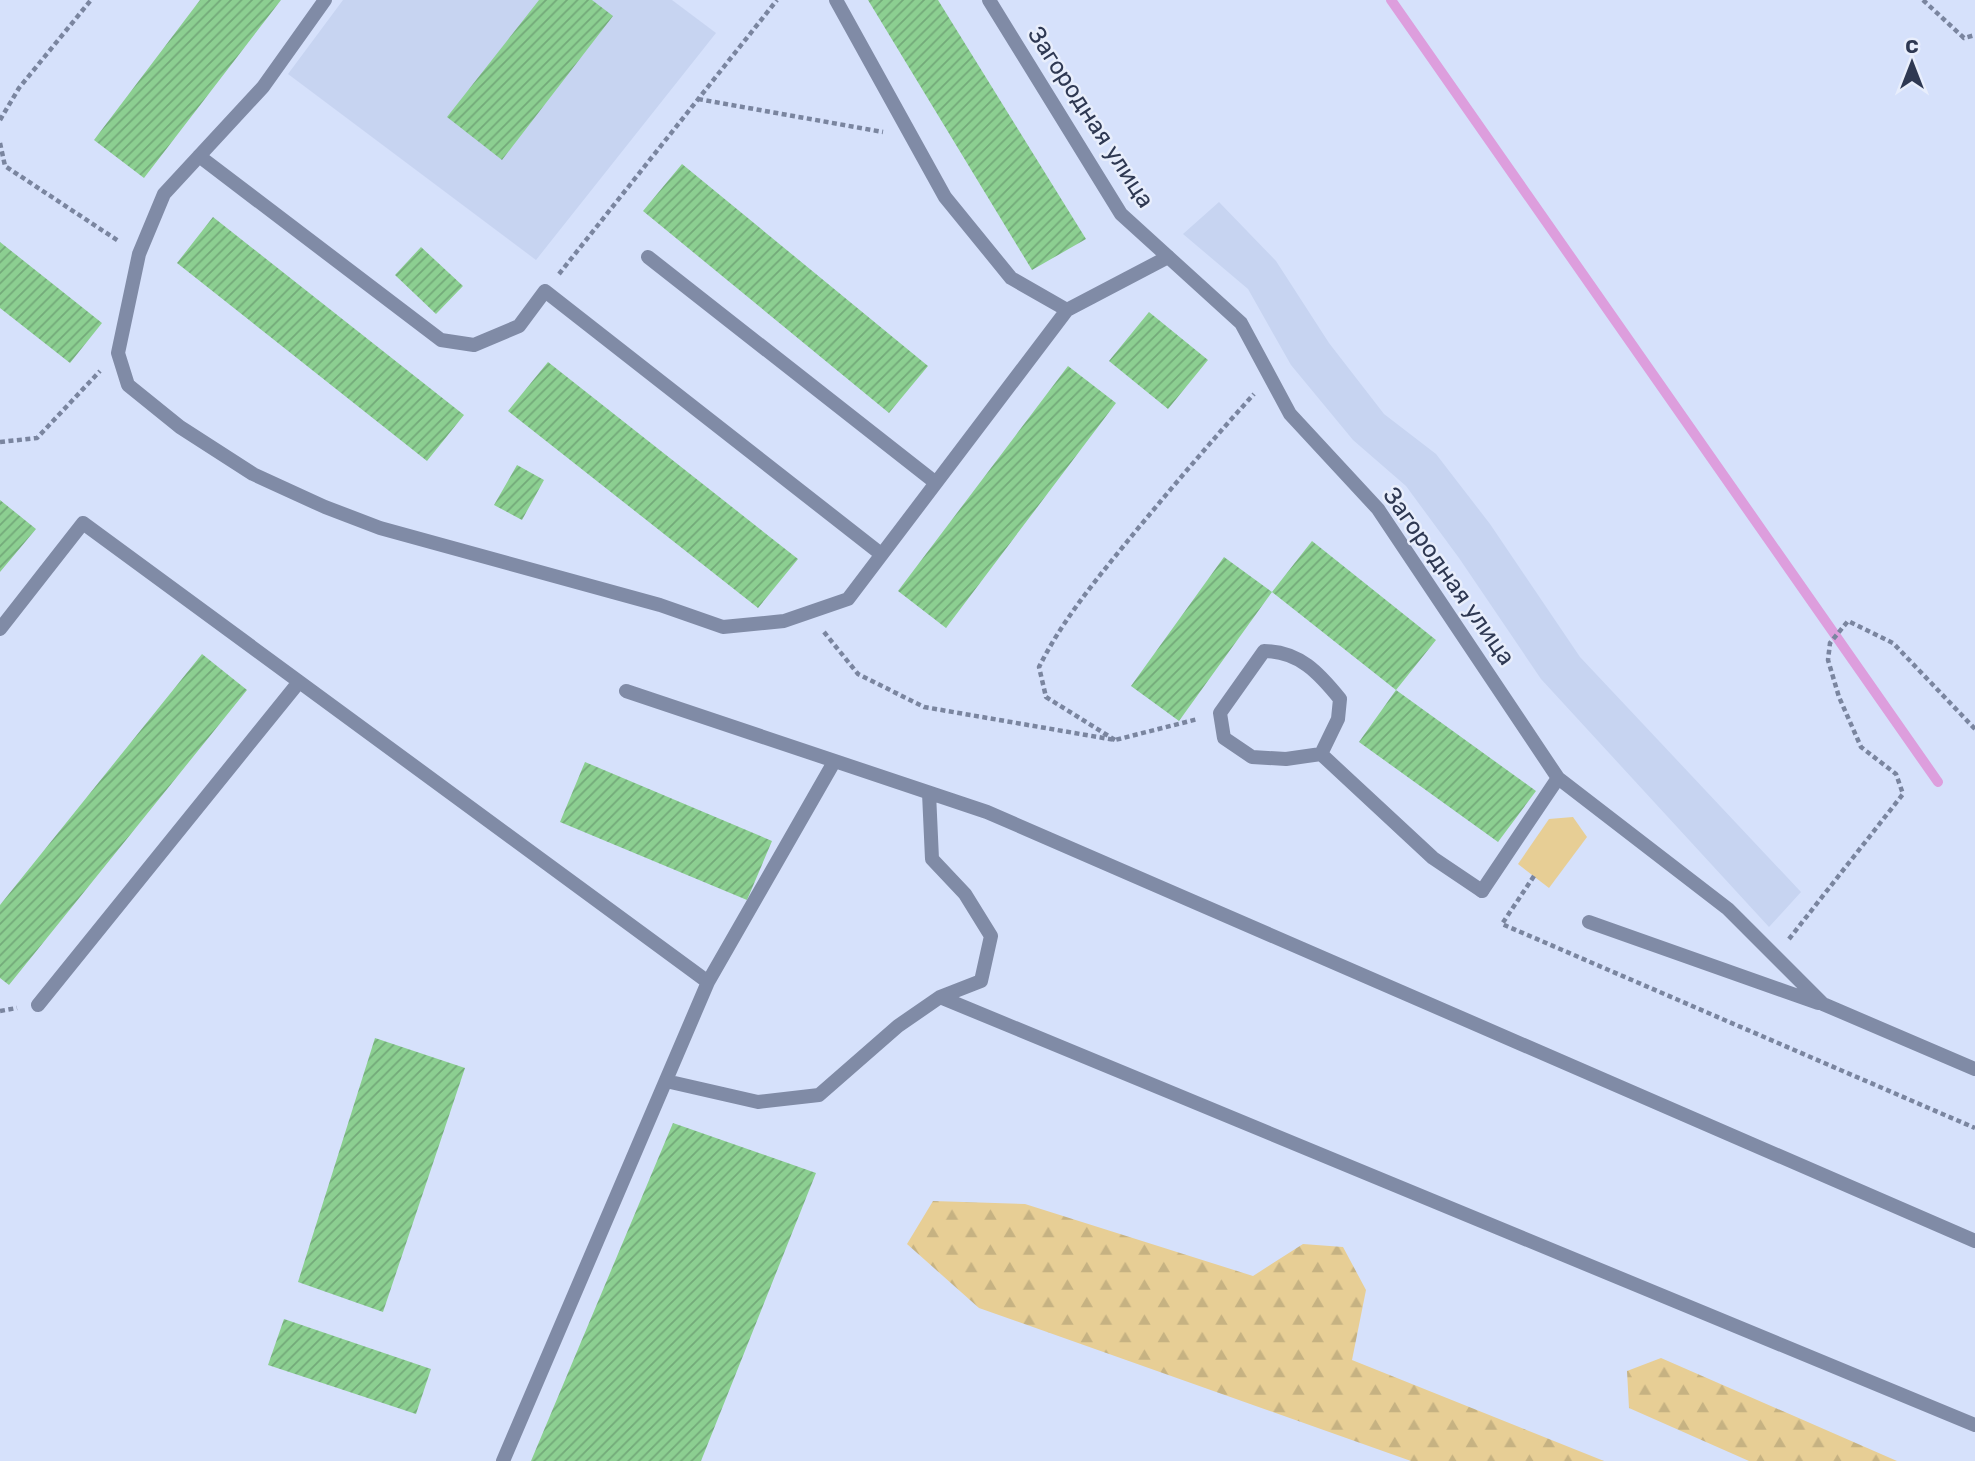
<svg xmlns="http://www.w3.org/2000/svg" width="1975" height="1461" font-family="Rubik,sans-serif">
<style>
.built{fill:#c7d4f1}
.green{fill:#e7ce95}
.forest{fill:url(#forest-firs)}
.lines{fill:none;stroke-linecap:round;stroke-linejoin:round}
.stream{stroke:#dd9edd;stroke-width:10}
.building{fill:url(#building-hatch)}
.path{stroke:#7a859f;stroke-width:4.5;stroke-dasharray:5 3.5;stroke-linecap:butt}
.lane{stroke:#808ba6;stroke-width:14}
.street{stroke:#808ba6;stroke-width:14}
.labels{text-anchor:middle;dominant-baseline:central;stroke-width:5;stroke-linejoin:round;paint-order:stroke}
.street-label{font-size:24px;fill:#2e3852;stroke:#e8eefc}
</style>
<defs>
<pattern id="forest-firs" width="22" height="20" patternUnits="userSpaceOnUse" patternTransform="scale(1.75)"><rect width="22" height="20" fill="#e7ce95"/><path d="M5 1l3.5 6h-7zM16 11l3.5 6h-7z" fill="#c6b282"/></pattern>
<pattern id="building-hatch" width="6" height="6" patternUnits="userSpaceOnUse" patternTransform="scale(1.75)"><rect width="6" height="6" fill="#8ccf91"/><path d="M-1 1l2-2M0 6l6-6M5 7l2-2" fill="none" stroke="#73a979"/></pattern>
</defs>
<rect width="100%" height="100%" fill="#d6e1fb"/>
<path class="built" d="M343,0h329l44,33 -180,227 -248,-186z
M1219,202l57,59 53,82 55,71 52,40 54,70 90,133 221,235 -32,35 -228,-248 -82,-121 -53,-72 -53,-46 -62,-75 -43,-76 -65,-55z"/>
<path class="green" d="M1573,817l14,20 -38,51 -31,-24 31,-45z"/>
<path class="forest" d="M933,1201l92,3 228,72 50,-32 40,3 23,43 -14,70 252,101h-193l-432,-153 -72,-64z
M1661,1358l236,103h-148l-120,-53 -2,-37z"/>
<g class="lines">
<path class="stream" d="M1391,0l547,782"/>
</g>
<path class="building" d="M200,0h81l-137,178 -50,-38z
M539,0h53l21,16 -111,144 -55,-43z
M868,0h70l148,239 -54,31z
M682,164l246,202 -39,47 -246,-202z
M213,217l251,198 -37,46 -250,-198z
M0,242l102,81 -32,40 -70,-55z
M421,247l42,39 -27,28 -41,-39z
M1149,312l59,48 -40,49 -59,-48z
M548,362l250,197 -40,49 -250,-197z
M1068,366l48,37 -170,225 -48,-37z
M517,465l27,15 -22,40 -28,-15z
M0,500l36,29 -36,43z
M1312,541l124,99 -40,50 -124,-98z
M1224,557l48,35 -93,129 -48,-35z
M202,654l45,36 -238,295 -9,-7v-73z
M1396,690l140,101 -38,51 -139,-100z
M585,762l187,79 -25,59 -187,-78z
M375,1038l90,30 -82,244 -85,-30z
M673,1123l143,50 -115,288h-170z
M284,1319l147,50 -15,45 -148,-49z"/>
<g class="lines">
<path class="path" d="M1923,0l41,38 11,-3
M698,99l185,33
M0,120l19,-32 72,-88
M0,143l5,23 115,76
M559,274l218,-274
M0,442l37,-4 63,-67
M824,632l34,42 66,33 191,33 83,-21
M1115,740l-69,-43 -7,-30c25,-50 61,-92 96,-135 39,-47 78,-93 119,-138
M1534,876l-32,48 473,204
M1789,939l114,-145 -7,-20 -35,-27 -22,-50 -11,-37 2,-17 18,-22 45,22 82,86
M0,1011l17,-3"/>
<path class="lane" d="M325,0l-62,87 -99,107 -25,60 -21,99 10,32 52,42 73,47 72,33 55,21 280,77 63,22 61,-6 64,-22 219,-289 -56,-32 -66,-81 -109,-197
M199,156l242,184 33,5 45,-19 26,-35 336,263
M648,257l288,226
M1067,310l101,-53
M0,629l83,-106 625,459
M626,691l361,121 988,429
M1321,754l-35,5 -34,-2 -28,-19 -4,-25 44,-62c35,0 55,22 76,48l-2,20 -17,35 112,104 49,33
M940,997l1035,428
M38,1005l261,-323
M666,1081l92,21 61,-7 79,-69 42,-29 41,-16 10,-45 -26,-42 -33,-35 -3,-66
M503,1461l205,-479 126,-220"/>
<path class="street" d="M989,0l132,214 120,109 49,91 88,95 180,269 170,131 95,95 152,65
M1482,891l76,-113
M1589,922l229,81"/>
</g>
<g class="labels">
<g class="street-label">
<text transform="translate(1091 117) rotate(57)">Загородная улица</text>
<text transform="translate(1449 576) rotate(55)">Загородная улица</text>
</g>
</g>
<g transform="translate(1912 63)" stroke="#e8eefc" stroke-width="5" paint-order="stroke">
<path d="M0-5L12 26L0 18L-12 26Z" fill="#2e3852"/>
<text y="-10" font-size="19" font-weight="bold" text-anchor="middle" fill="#2e3852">С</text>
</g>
</svg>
